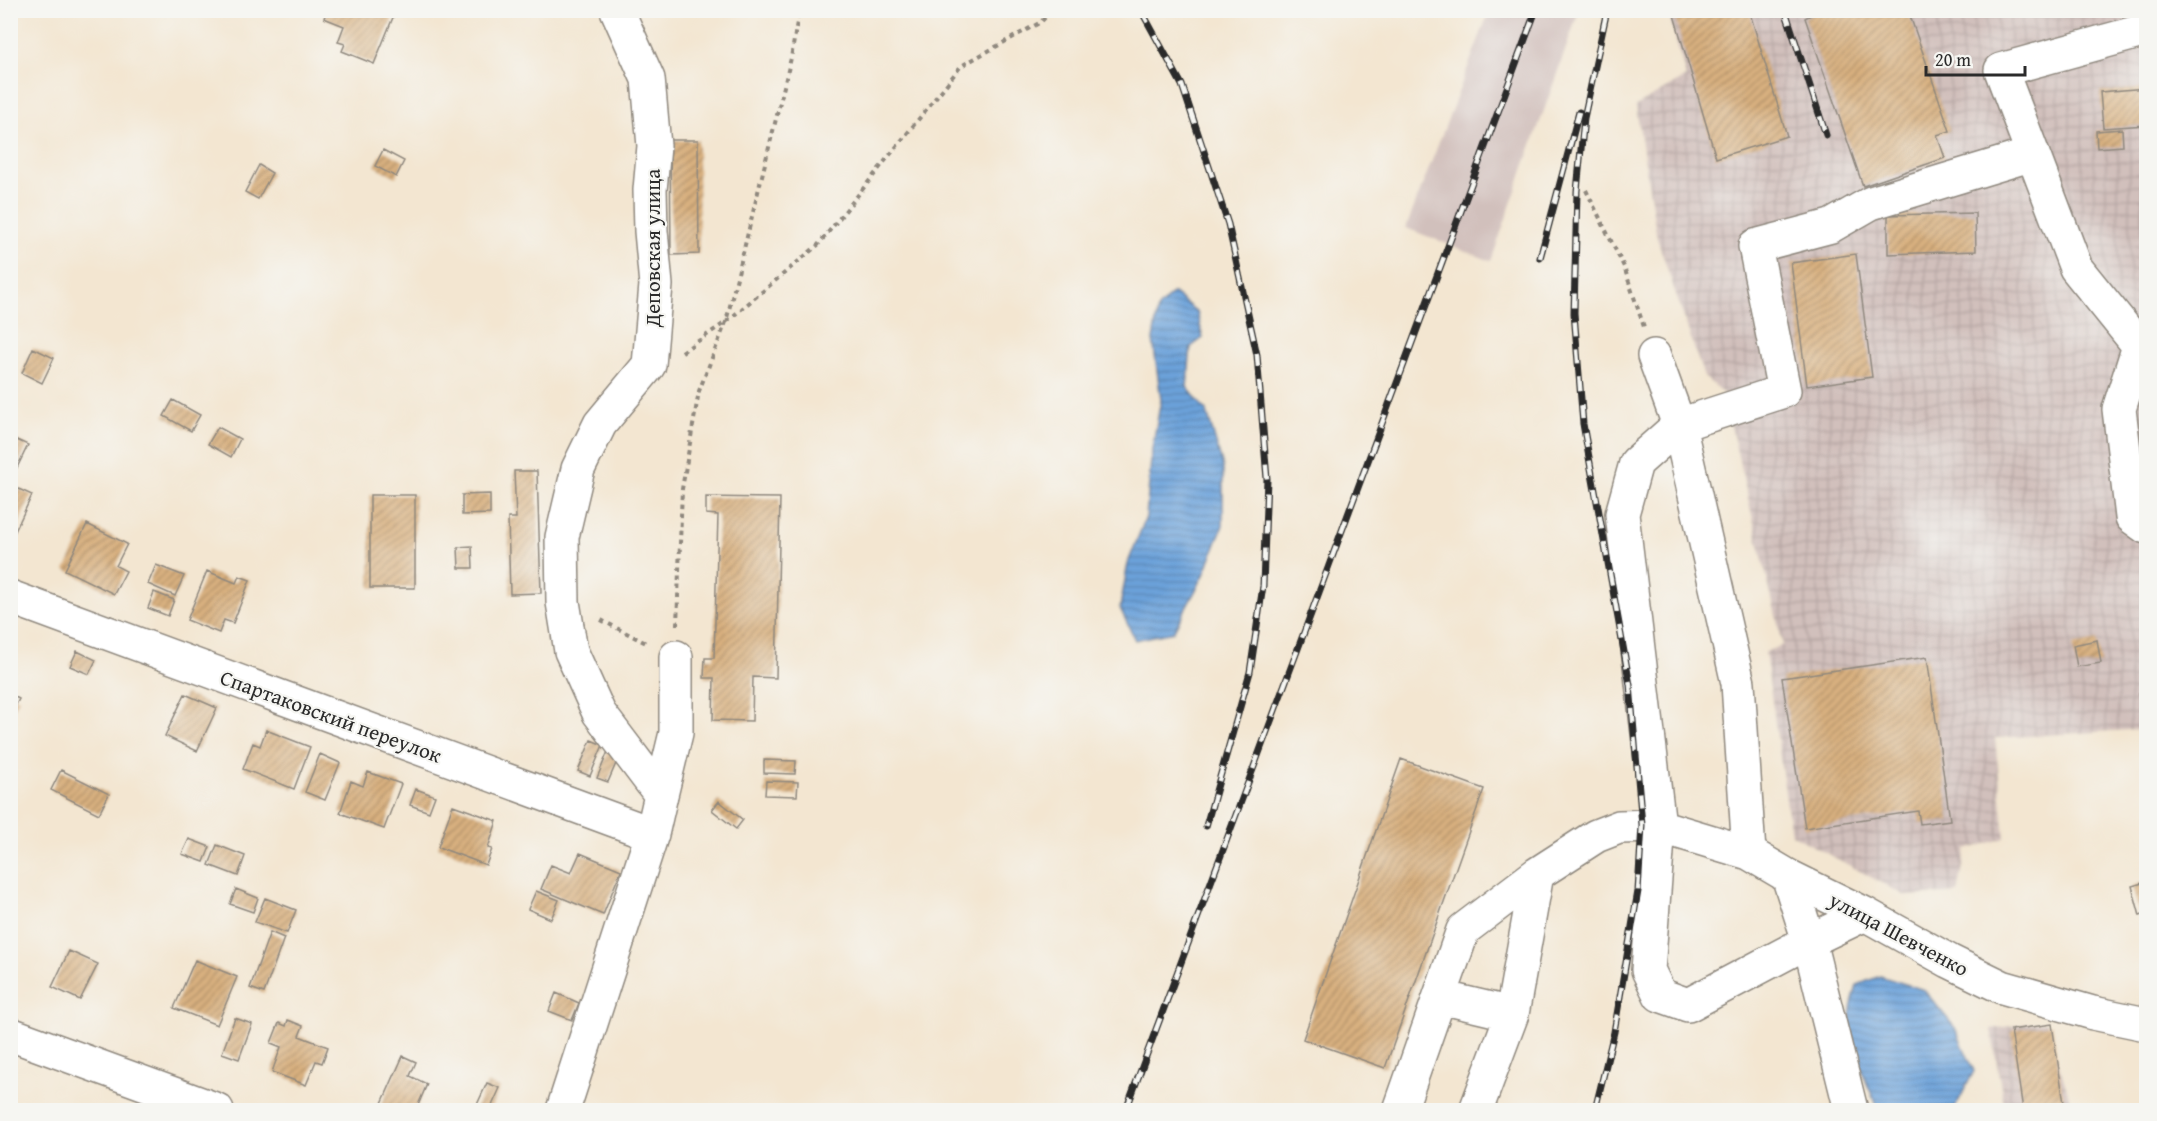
<svg xmlns="http://www.w3.org/2000/svg" width="2157" height="1121" font-family="'Gentium Book Plus',serif">
<style>
.industrial{fill:url(#industrial-grid)}
.railway{fill:#d1c0bc}
.water{fill:url(#water-rules);stroke:#4c6682;stroke-width:1.5}
.building{fill:url(#building-hatch)}
.lines{fill:none;stroke-linecap:round;stroke-linejoin:round}
.minor-casing{stroke:#8f887e;stroke-width:36}
.path{stroke:#8f887e;stroke-width:4;stroke-dasharray:4.5 4.5;stroke-linecap:butt}
.minor{stroke:#fff;stroke-width:33}
.rail-casing{stroke:#2b2b2b;stroke-width:7}
.rail{stroke:#f6f6f2;stroke-width:4.5;stroke-dasharray:14;stroke-linecap:butt}
.labels{text-anchor:middle;dominant-baseline:central;stroke-width:4.5;stroke-linejoin:round;paint-order:stroke}
.street-label{font-size:21px;fill:#2b2b2b;stroke:#f6f6f2}
</style>
<defs>
<pattern id="industrial-grid" width="8" height="8" patternUnits="userSpaceOnUse" patternTransform="scale(1.5)"><rect width="8" height="8" fill="#d1c0bc"/><path d="M0 4h8M4 0v8" fill="none" stroke="#b4a5a2"/></pattern>
<pattern id="water-rules" width="6" height="5" patternUnits="userSpaceOnUse" patternTransform="scale(1.5)"><rect width="6" height="5" fill="#6ca2da"/><path d="M0 2.5h6" fill="none" stroke="#5984b1"/></pattern>
<pattern id="building-hatch" width="6" height="6" patternUnits="userSpaceOnUse" patternTransform="scale(1.5)"><rect width="6" height="6" fill="#d8b07f"/><path d="M-1 1l2-2M0 6l6-6M5 7l2-2" fill="none" stroke="#af8f68"/></pattern>
</defs>
<rect width="100%" height="100%" fill="#f6f6f2"/>
<filter id="ink" filterUnits="userSpaceOnUse"><feTurbulence type="fractalNoise" baseFrequency=".0167" numOctaves="2"/><feDisplacementMap in="SourceGraphic" scale="12" xChannelSelector="R" yChannelSelector="G"/><feConvolveMatrix kernelMatrix="1 2 1 2 8 2 1 2 1" color-interpolation-filters="sRGB"/></filter>
<filter id="wash" filterUnits="userSpaceOnUse"><feTurbulence type="fractalNoise" baseFrequency=".008" numOctaves="4" result="noise"/><feDisplacementMap in="SourceGraphic" scale="24" xChannelSelector="R" yChannelSelector="G"/><feGaussianBlur stdDeviation="1.35" result="paint"/><feColorMatrix in="noise" values="0 0 0 0 0 0 0 0 0 0 0 0 0 0 0 0 0 1.4 0 .05"/><feComposite in="paint" operator="in"/></filter>
<g filter="url(#wash)">
<rect width="100%" height="100%" fill="#f3e6d1"/>
<path class="industrial" d="M1670,11h476v718l-151,9 10,100 -39,12 -8,43 -52,3 -115,-62 -26,-182 18,-7 -60,-252 -19,-16 -47,-139 -21,-132 50,-29 -17,-62z
M2046,1021l27,89h-68l-14,-81z"/>
<path class="railway" d="M1490,10l89,1 -88,250 -85,-33z"/>
<path class="water" d="M1173,293l24,19 6,26 -12,9 -4,40 20,25 16,55v58l-19,50 -31,57 -38,8 -15,-32 8,-45 18,-46 6,-68 9,-49 -8,-60 5,-32z
M1880,976l44,14 31,38 19,43 -20,39h-73c-14,-19 -31,-69 -31,-92 0,-11 5,-23 7,-33z"/>
<g id="blocks">
<path class="building" d="M327,10h69l-22,54 -32,-13 3,-7 -7,-2 6,-16 -20,-8z
M1689,10h60l38,126 -71,22 -42,-143z
M1811,10h97l42,121 -13,4 8,23 -82,28 -58,-168 6,-3z
M2146,88v37l-43,3 -3,-36z
M2122,129l1,17 -26,2 -1,-17z
M670,140h28l1,114 -28,1z
M383,150l21,11 -8,16 -21,-11z
M259,165l13,8 -14,26 -13,-7z
M1975,213l1,38 -88,3v-39z
M1856,254l16,123 -65,9 -16,-123z
M33,348l21,10 -12,25 -20,-10z
M173,400l27,15 -9,16 -27,-15z
M218,427l22,12 -9,18 -23,-13z
M10,437l18,8 -18,37z
M514,471h23l4,122 -31,1 -2,-76h8z
M10,485l22,10 -22,47z
M490,494v20l-28,1v-20z
M370,495h45v93h-45z
M706,497l74,1 -4,180 -23,-1 -1,44 -39,-1 1,-42h-10l1,-20h9l4,-143 -12,-1z
M87,524l40,20 -11,22 10,5 -12,23 -49,-24z
M472,546l1,22h-14l-1,-21z
M156,565l28,11 -9,20 -27,-12z
M207,571l29,12 3,-7 11,4 -17,43 -9,-3 -5,13 -32,-13z
M154,592l20,8 -6,16 -20,-8z
M2097,640l4,23 -24,4 -4,-22z
M77,651l19,9 -7,14 -19,-8z
M1927,657l23,163 -30,4 -2,-13 -113,17 -23,-150z
M2146,692v44h-1l-6,-43z
M10,694l9,5 -9,17z
M185,694l32,14 -20,43 -32,-15z
M266,730l44,17 -16,42 -51,-20 10,-26 7,3z
M591,740l12,5 -13,31 -12,-5z
M609,749l11,5 -12,28 -11,-4z
M320,754l20,9 -15,37 -20,-8z
M1401,759l83,30 -99,279 -82,-29z
M764,760l32,1 -1,13 -31,-1z
M61,770l48,24 -10,20 -48,-24z
M368,772l33,12 -17,45 -44,-16 11,-32 12,5z
M766,781l32,1 -1,14 -32,-1z
M416,789l19,7 -6,16 -19,-7z
M719,801l24,19 -7,9 -24,-19z
M453,805l44,16 -9,27 4,1 -6,16 -48,-18z
M189,839l21,8 -6,15 -22,-8z
M217,845l28,11 -7,20 -29,-11z
M580,853l41,17 -18,45 -62,-26 10,-24 20,8z
M2146,882v32l-6,2 -8,-30z
M236,889l22,9 -5,14 -23,-8z
M536,891l23,9 -8,19 -23,-10z
M265,898l31,12 -9,23 -32,-11z
M270,932l14,6 -20,55 -14,-5z
M69,951l29,13 -18,36 -28,-13z
M195,960l42,17 -20,48 -43,-17z
M556,993l23,10 -7,17 -23,-9z
M235,1018l17,6 -13,35 -17,-6z
M288,1020l15,6 -4,10 29,11 -6,16 -6,-2 -10,24 -34,-13 9,-25 -10,-4 8,-20 7,3z
M2052,1024l13,86h-42l-12,-80z
M403,1056l13,6 -6,14 17,8 -11,26h-37z
M487,1083l13,5 -10,22h-12l-3,-1z"/>
</g>
</g>
<g filter="url(#ink)">
<use href="#blocks" fill-opacity="0" stroke="#8f887e" stroke-width="1.5"/>
<g class="lines">
<defs>
<path id="minor" d="M2139,346l-63,-78 -75,-198 145,-40
M2139,346l-20,63 13,108 14,10
M1654,356l25,69 59,258 11,170
M10,597l642,237
M661,795l15,-62v-76
M1788,876l21,65 42,169
M1865,914l-56,27 -121,64 -28,-10 -12,-25 11,-144 -37,-312 14,-51 43,-38 105,-34 -29,-145 76,-20 40,-23 162,-49
M1440,997l72,17
M10,1034l207,76
M563,1110l89,-276 9,-39 -62,-82 -28,-62 -8,-49 -1,-65 16,-68 22,-45 49,-59 7,-80 -5,-54 -1,-41 4,-44 -6,-67 -31,-69
M1400,1110l63,-180 74,-56 59,-38 23,-9 40,-1 90,27 39,23 77,38 84,47 53,26 91,26 53,11
M1476,1110l36,-96 25,-140"/>
</defs>
<use href="#minor" class="minor-casing"/>
<path class="path" d="M1586,190l38,77 20,60
M682,352l44,-30 92,-77 143,-179 80,-44 11,-12
M601,620l47,24
M677,625l5,-136 17,-98 27,-69 65,-264 8,-48"/>
<use href="#minor" class="minor"/>
<defs>
<path id="rail" d="M1141,10l41,75 46,139 29,131 10,124 -4,107 -13,86 -44,154
M1785,10l41,125
M1540,258l39,-146
M1126,1110l410,-1100
M1595,1110l19,-78 24,-141 4,-66 -12,-140 -47,-261 -9,-111 3,-122 7,-73 23,-108"/>
</defs>
<use href="#rail" class="rail-casing"/>
<use href="#rail" class="rail"/>
</g>
</g>
<g class="labels">
<g class="street-label">
<text transform="translate(652 248) rotate(-90)">Деповская улица</text>
<text transform="translate(331 716) rotate(20)">Спартаковский переулок</text>
<text transform="translate(1899 934) rotate(28)">улица Шевченко</text>
</g>
</g>
<rect width="2157" height="1121" fill="none" stroke="#f6f6f2" stroke-width="36"/>
<path d="M1926 66v9h99v-9" fill="none" stroke="#2b2b2b" stroke-width="3"/>
<text x="1935" y="66" font-size="18" fill="#2b2b2b" stroke="#f6f6f2" stroke-width="4.5" paint-order="stroke">20 m</text>
</svg>
